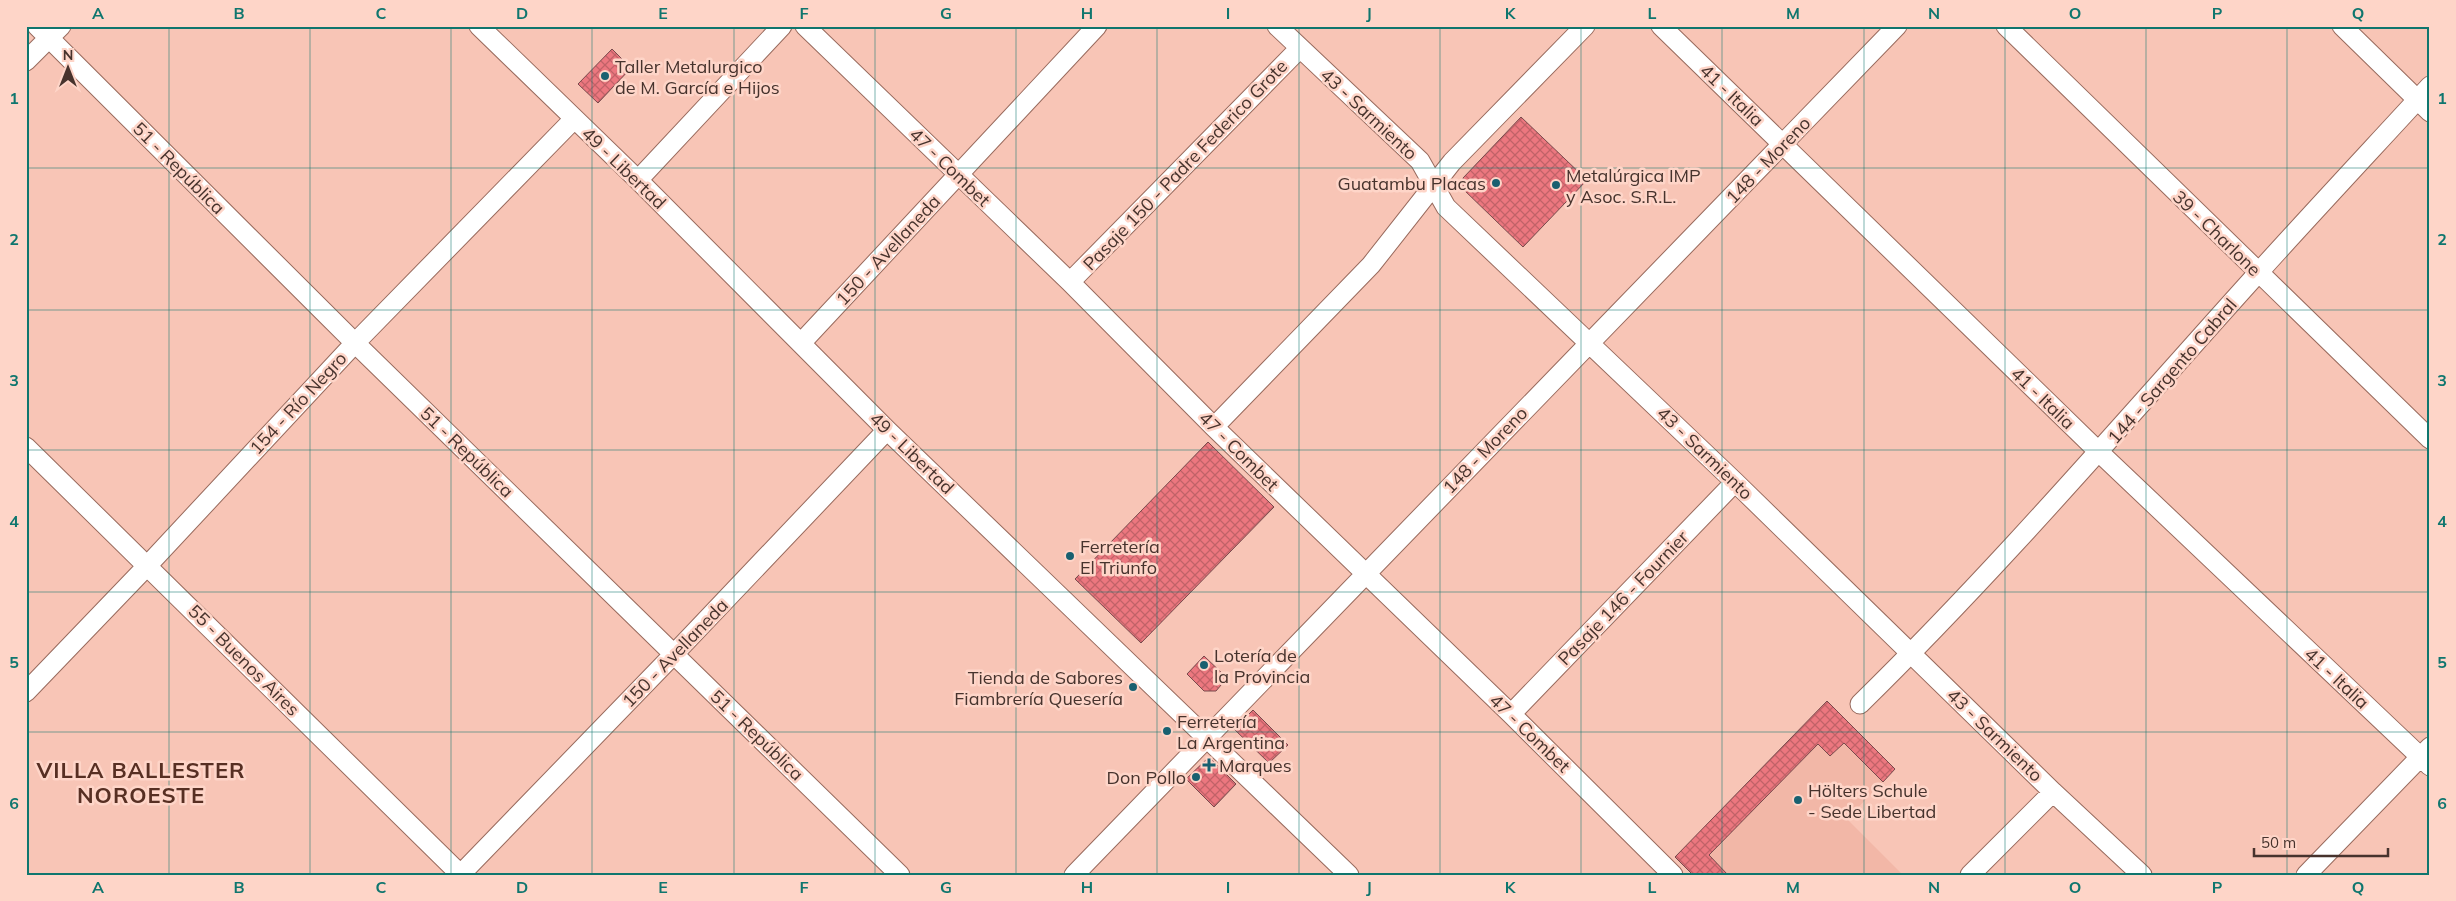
<svg xmlns="http://www.w3.org/2000/svg" width="2456" height="901" font-family="Mulish,sans-serif">
<style>
.built{fill:#f2b7a7}
.building{fill:url(#building-cross-hatch);stroke:#784a4c}
.lines{fill:none;stroke-linecap:round;stroke-linejoin:round}
.minor-casing{stroke:#986a5d;stroke-width:21}
.minor{stroke:#fff;stroke-width:19}
.grid{fill:none;stroke:#0f766e;stroke-width:1;stroke-opacity:0.55}
.poi-dot{fill:#196070;stroke:#fed5c8;stroke-width:2}
.labels{text-anchor:middle;dominant-baseline:central;stroke-width:5;stroke-linejoin:round;paint-order:stroke}
.poi-label{font-size:18px;fill:#47332d;stroke:#fed5c8;text-anchor:start}
.street-label{font-size:18px;fill:#47332d;stroke:#fed5c8}
.district-label{font-size:22px;font-weight:bold;letter-spacing:1px;fill:#572f23;stroke:#fed5c8}
.neatline{fill:none;stroke:#0f766e;stroke-width:2}
.grid-label{font-size:16px;text-anchor:middle;font-weight:bold;fill:#0f766e}
</style>
<defs>
<pattern id="building-cross-hatch" width="8" height="8" patternUnits="userSpaceOnUse" patternTransform="scale(1.25)"><rect width="8" height="8" fill="#ec777f"/><path d="M0 0l8 8M0 8l8-8" fill="none" stroke="#c16268"/></pattern>
</defs>
<rect width="100%" height="100%" fill="#f8c5b6"/>
<path class="built" d="M1827,701l68,68 -48,50 56,56h-210l-18,-18z"/>
<path class="building" d="M612,49l19,19 -33,35 -20,-19z
M1521,117l66,63 -64,67 -60,-58v-11z
M1208,442l66,65 -133,136 -66,-64z
M1204,656l23,22 -11,13h-12l-17,-17z
M1827,701l68,68 -12,13 -39,-39 -14,13 -12,-12 -109,111 19,20h-35l-18,-18z
M1253,710l35,35 -19,18 -35,-34z
M1209,757l27,27 -22,23 -28,-28z"/>
<g class="lines">
<defs>
<path id="minor" d="M37,26l318,317 545,532
M479,26l159,154 249,250 462,445
M805,26l265,256 144,145 297,287 162,161
M1277,26l143,135 26,46 289,275 318,310 89,83
M1661,26l439,427 330,313
M2006,26l424,413
M2342,26l88,86
M26,61l35,-35
M638,180l144,-154
M1070,282l229,-233
M802,342l295,-316
M1214,427l157,-162 81,-103 133,-136
M26,447l435,428
M26,692l122,-127 207,-222 219,-224
M1860,704c140,-137 267,-286 398,-431 57,-63 115,-125 172,-187
M1511,714l224,-232
M460,875l214,-221 213,-224
M1074,875l823,-849
M1970,875l83,-83
M2306,875l124,-128"/>
</defs>
<use href="#minor" class="minor-casing"/>
<use href="#minor" class="minor"/>
</g>
<path class="grid" d="M169,26v849M310,26v849M451,26v849M592,26v849M734,26v849M875,26v849M1016,26v849M1157,26v849M1299,26v849M1440,26v849M1581,26v849M1722,26v849M1864,26v849M2005,26v849M2146,26v849M2287,26v849M26,168h2404M26,310h2404M26,450h2404M26,592h2404M26,732h2404"/>
<g class="poi-dot">
<circle cx="605" cy="76" r="5"/>
<circle cx="1496" cy="183" r="5"/>
<circle cx="1556" cy="185" r="5"/>
<circle cx="1070" cy="556" r="5"/>
<circle cx="1204" cy="665" r="5"/>
<circle cx="1133" cy="687" r="5"/>
<circle cx="1167" cy="731" r="5"/>
<path d="M1206.5 757.5h5v5h5v5h-5v5h-5v-5h-5v-5h5z"/>
<circle cx="1196" cy="777" r="5"/>
<circle cx="1798" cy="800" r="5"/>
</g>
<g class="labels">
<g class="poi-label">
<text x="615" y="66">Taller Metalurgico<tspan x="615" dy="21">de M. García e Hijos</tspan></text>
<text x="1566" y="175">Metalúrgica IMP<tspan x="1566" dy="21">y Asoc. S.R.L.</tspan></text>
<text x="1486" y="183" text-anchor="end">Guatambu Placas</text>
<text x="1080" y="546">Ferretería<tspan x="1080" dy="21">El Triunfo</tspan></text>
<text x="1214" y="655">Lotería de<tspan x="1214" dy="21">la Provincia</tspan></text>
<text x="1123" y="677" text-anchor="end">Tienda de Sabores<tspan x="1123" dy="21">Fiambrería Quesería</tspan></text>
<text x="1177" y="721">Ferretería<tspan x="1177" dy="21">La Argentina</tspan></text>
<text x="1219" y="765">Marques</text>
<text x="1186" y="777" text-anchor="end">Don Pollo</text>
<text x="1808" y="790">Hölters Schule<tspan x="1808" dy="21">- Sede Libertad</tspan></text>
</g>
<g class="street-label">
<text transform="translate(1732 95) rotate(44)">41 - Italia</text>
<text transform="translate(1369 114) rotate(43)">43 - Sarmiento</text>
<text transform="translate(1768 160) rotate(-46)">148 - Moreno</text>
<text transform="translate(1185 165) rotate(-46)">Pasaje 150 - Padre Federico Grote</text>
<text transform="translate(950 167) rotate(44)">47 - Combet</text>
<text transform="translate(179 168) rotate(45)">51 - República</text>
<text transform="translate(624 168) rotate(44)">49 - Libertad</text>
<text transform="translate(2217 233) rotate(44)">39 - Charlone</text>
<text transform="translate(888 250) rotate(-47)">150 - Avellaneda</text>
<text transform="translate(2172 371) rotate(-49)">144 - Sargento Cabral</text>
<text transform="translate(2043 398) rotate(44)">41 - Italia</text>
<text transform="translate(298 403) rotate(-47)">154 - Río Negro</text>
<text transform="translate(1485 450) rotate(-46)">148 - Moreno</text>
<text transform="translate(1239 451) rotate(45)">47 - Combet</text>
<text transform="translate(467 452) rotate(44)">51 - República</text>
<text transform="translate(912 453) rotate(44)">49 - Libertad</text>
<text transform="translate(1705 453) rotate(44)">43 - Sarmiento</text>
<text transform="translate(1623 598) rotate(-46)">Pasaje 146 - Fournier</text>
<text transform="translate(675 653) rotate(-46)">150 - Avellaneda</text>
<text transform="translate(244 660) rotate(45)">55 - Buenos Aires</text>
<text transform="translate(2337 678) rotate(43)">41 - Italia</text>
<text transform="translate(1530 733) rotate(44)">47 - Combet</text>
<text transform="translate(757 735) rotate(44)">51 - República</text>
<text transform="translate(1995 735) rotate(44)">43 - Sarmiento</text>
</g>
<g class="district-label">
<text x="141" y="770">VILLA BALLESTER<tspan x="141" dy="25">NOROESTE</tspan></text>
</g>
</g>
<rect width="2456" height="901" fill="none" stroke="#fed5c8" stroke-width="55"/>
<g transform="translate(68 68)" stroke="#fed5c8" stroke-width="4" paint-order="stroke">
<path d="M0-4L9 19L0 12L-9 19Z" fill="#47332d"/>
<text y="-8" font-size="14" font-weight="bold" text-anchor="middle" fill="#47332d">N</text>
</g>
<path d="M2254 848v8h134v-8" fill="none" stroke="#47332d" stroke-width="2.5"/>
<text x="2261" y="848" font-size="15" fill="#47332d" stroke="#fed5c8" stroke-width="4" paint-order="stroke">50 m</text>
<rect x="28" y="28" width="2400" height="846" class="neatline"/>
<g class="grid-label">
<text x="98" y="19">A</text>
<text x="239" y="19">B</text>
<text x="381" y="19">C</text>
<text x="522" y="19">D</text>
<text x="663" y="19">E</text>
<text x="804" y="19">F</text>
<text x="946" y="19">G</text>
<text x="1087" y="19">H</text>
<text x="1228" y="19">I</text>
<text x="1369" y="19">J</text>
<text x="1510" y="19">K</text>
<text x="1652" y="19">L</text>
<text x="1793" y="19">M</text>
<text x="1934" y="19">N</text>
<text x="2075" y="19">O</text>
<text x="2217" y="19">P</text>
<text x="2358" y="19">Q</text>
<text x="14" y="104">1</text>
<text x="2442" y="104">1</text>
<text x="14" y="245">2</text>
<text x="2442" y="245">2</text>
<text x="14" y="386">3</text>
<text x="2442" y="386">3</text>
<text x="14" y="527">4</text>
<text x="2442" y="527">4</text>
<text x="14" y="668">5</text>
<text x="2442" y="668">5</text>
<text x="14" y="809">6</text>
<text x="2442" y="809">6</text>
<text x="98" y="893">A</text>
<text x="239" y="893">B</text>
<text x="381" y="893">C</text>
<text x="522" y="893">D</text>
<text x="663" y="893">E</text>
<text x="804" y="893">F</text>
<text x="946" y="893">G</text>
<text x="1087" y="893">H</text>
<text x="1228" y="893">I</text>
<text x="1369" y="893">J</text>
<text x="1510" y="893">K</text>
<text x="1652" y="893">L</text>
<text x="1793" y="893">M</text>
<text x="1934" y="893">N</text>
<text x="2075" y="893">O</text>
<text x="2217" y="893">P</text>
<text x="2358" y="893">Q</text>
</g>
</svg>
